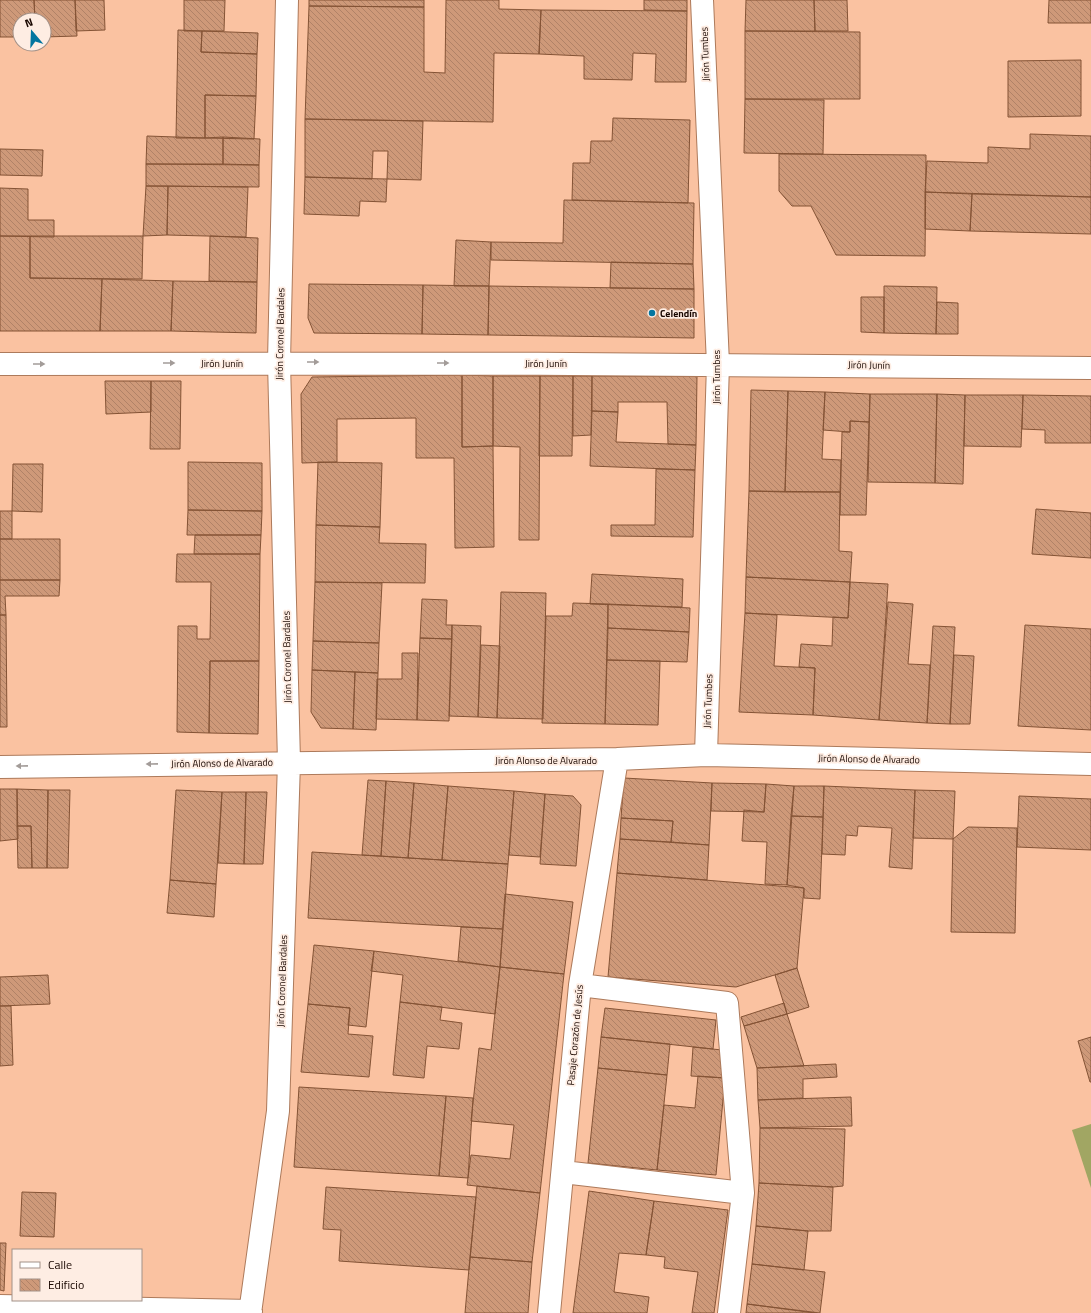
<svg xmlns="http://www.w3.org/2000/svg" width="1091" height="1313" font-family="'Titillium Web',sans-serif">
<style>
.grass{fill:#a1a663}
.building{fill:url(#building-back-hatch);stroke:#845335}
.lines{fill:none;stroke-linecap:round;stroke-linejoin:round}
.street-casing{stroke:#ad7a5b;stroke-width:24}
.street{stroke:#fff;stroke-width:22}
.oneway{fill:#a39c99}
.poi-dot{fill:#0376a0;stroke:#feede3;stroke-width:1.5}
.labels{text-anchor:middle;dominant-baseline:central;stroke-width:3.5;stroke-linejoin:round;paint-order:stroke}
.street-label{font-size:10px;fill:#190700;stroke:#feede3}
.poi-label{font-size:10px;font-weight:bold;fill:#190700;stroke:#feede3;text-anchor:start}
</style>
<defs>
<pattern id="building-back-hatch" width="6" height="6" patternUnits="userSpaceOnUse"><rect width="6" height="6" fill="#ce9979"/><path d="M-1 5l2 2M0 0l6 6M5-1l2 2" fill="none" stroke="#b08267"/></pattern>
</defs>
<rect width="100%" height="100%" fill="#fac2a1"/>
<path class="grass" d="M1091,1124v64l-19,-58z"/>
<path class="building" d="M0,0h34l1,20h-15v17h-20z
M34,0h41l2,36 -33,1v-17h-9z
M75,0h29l1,30 -29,1z
M184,0h41l-1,31h-40z
M309,0h115v7l-115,-1z
M446,0h53v9l42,1 -2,44 -45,-1 -1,69 -188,-3 4,-113 115,1v65l21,1z
M644,0h43v11l-43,-1z
M746,0h68l1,31h-70z
M814,0h33l1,31h-33z
M1049,0h42v23h-43z
M541,10l146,1 -1,71h-31l1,-28 -23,-1 -1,27 -48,-1v-23l-45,-2z
M178,30l24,1 -1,21 56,2 -1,42 -51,-1v43h-29z
M202,31l56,2 -1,21 -56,-2z
M745,31l115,1v67h-115z
M1081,60v56l-73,1v-56z
M205,95l51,1 -2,43 -49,-1z
M745,99l79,1 -1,54 -79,-1z
M613,118l77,2 -2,83 -116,-3 1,-37h17l1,-22h21z
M305,119l118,2 -2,59 -34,-1 1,-28h-15l-1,28 -67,-2z
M1030,134l61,2v61l-166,-5 2,-31 61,2v-16l42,2z
M147,136l58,2 18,-1v27h-77z
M223,137l37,2 -1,26 -36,-1z
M0,149l43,1 -1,26 -42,-1z
M779,154l147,1 -1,101 -89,-1 -25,-49h-19l-13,-15z
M146,164l113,1v22l-113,-1z
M305,177l82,2 -1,23 -26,-1 -1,15 -55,-2z
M146,186h22l-1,49 -24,1z
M168,186l80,1 -2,50 -79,-2z
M0,188l28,1v31h26v17l-54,-1z
M925,192l47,2 -2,37 -45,-2z
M972,194l119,3v37l-121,-3z
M564,200l130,3 -1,61 -202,-4v-18l72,1z
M0,236h30v42l72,1 -2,52h-100z
M30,236h113l-1,43 -112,-1z
M210,236l48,2 -1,44 -48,-1z
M456,240l35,2 -2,44h-35z
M611,262l82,2 1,25 -84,-1z
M102,279l71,2 -2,50h-71z
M173,281l84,1 -1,51 -85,-2z
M309,284l114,1 -1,49 -108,-1 -6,-15z
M423,285l66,1 -1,49 -66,-1z
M489,286l205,3v49l-206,-3z
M884,286l53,1 -1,47 -52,-1z
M861,297h23v36l-23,-1z
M937,302l21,1v31h-22z
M462,375v72l31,-1 1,101 -39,1 -1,-90h-38v-40l-79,1v43l-35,1 -1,-69 11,-17z
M462,375l31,1v70l-31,1z
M493,376h47l-1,164h-20l1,-93 -27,-1z
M540,376h33l-1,80h-33z
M573,376h19l-1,59 -18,1z
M592,376h105l-1,69 -28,-1 -1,-42h-49v10l-26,-1z
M105,381h46v31l-45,2z
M151,381h30l-1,68h-30z
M751,390l37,1 -3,101 -36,-1z
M788,391l37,1 -3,67 19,1 -1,32h-55z
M825,392l45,2 -1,28 -19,-1v11l-27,-2z
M870,394h67l-2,89 -67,-1z
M937,394l28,1 -2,89 -28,-1z
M965,395h58l-2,52 -57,-1z
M1023,395l68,1v47h-46v-13l-23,-1z
M592,411l26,1 -2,30 80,3 -1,25 -105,-4z
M850,421l19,1 -3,93h-26l2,-83h8z
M188,462l74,1v48l-74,-1z
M318,462l64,1 -2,64 -64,-2z
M13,464h30l-1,48 -30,-1z
M656,469l39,1 -2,67 -82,-1v-11h44z
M749,491l91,1 -1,59 13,1 -2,30 -104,-5z
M1036,509l55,4v45l-59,-4z
M188,510l74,1 -1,24h-74z
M0,511h12v28h-12z
M316,525l64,2 -1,16 47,1 -1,39 -110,-1z
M195,535h66l-1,19h-66z
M0,539h60v41h-60z
M177,554h83l-1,107h-49l-1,72 -32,-1 1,-106h19v13h13l1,-57h-35z
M592,574l91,5 -1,28 -92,-3z
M746,577l104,5 -2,36 -103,-5z
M0,580h60l-1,16h-54l1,19h-6z
M315,582l67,1 -3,60 -66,-2z
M850,582l38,2 -9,136 -66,-5 2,-47 -16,-1 2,-23 31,2 1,-29 15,1z
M501,592l45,1 -3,126 -46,-1z
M422,599l25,1 -1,25h6v14l-32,-1z
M888,602l25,2 -5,60 22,1 -3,58 -48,-3z
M573,603l35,1 -3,120 -63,-1 4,-107h26z
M608,604l82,4 -1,24 -81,-4z
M745,613l32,2 -3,51 41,2 -2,47 -74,-3z
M0,615h6l1,112h-7z
M452,625l29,1 -3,91 -29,-1z
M1025,625l66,4v101l-73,-4z
M933,626l22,1 -5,97 -23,-1z
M608,628l81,4 -2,30 -80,-2z
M420,638l32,1 -3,82 -32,-1z
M313,641l66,2 -1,30 -66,-3z
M481,645l19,1 -3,72 -19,-1z
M402,653h16l-1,67 -41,-1 1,-40h25z
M954,655l20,1 -4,68h-20z
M607,660l53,1 -2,64 -53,-1z
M210,661h49l-1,73 -49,-1z
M312,670l43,2 -2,57 -32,-1 -10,-16z
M355,672l23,1 -2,57 -23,-1z
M624,778l88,5 -3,62 -38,-3 2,-21 -52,-3z
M368,780l18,1 -5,75 -19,-1z
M386,781l28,2 -6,75 -27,-2z
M414,783l34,3 -6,74 -34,-2z
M712,783l54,1 -2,28 -53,-1z
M766,784l28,2 -7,99 -22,-1 2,-42 -25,-1 2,-31 20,2z
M448,786l66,5 -6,73 -66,-4z
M794,786h30l-1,31 -32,-1z
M824,786l91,4 -3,79 -23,-2 3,-39 -34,-2 -1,10 -11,-1 -1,20 -23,-1z
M0,789h17l1,50 -18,2z
M17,789l31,1 -1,78h-15l-1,-42h-14z
M48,790h22l-2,78h-21z
M176,790l46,2 -6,92 -46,-4z
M915,790l40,1 -2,48 -40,-1z
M514,791l31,3 -5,63 -31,-2z
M222,792h24l-2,72 -26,-1z
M246,792h21l-4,72h-19z
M545,794l28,2 8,9 -5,61 -36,-2z
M1019,796l72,3v51l-74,-3z
M791,816l32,1 -3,82 -16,-1v-10l-17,-3z
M621,818l52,3 -2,21 -51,-3z
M17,826h14l1,42h-14z
M968,827l49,1 -2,105 -64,-1 2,-93z
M620,839l89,6 -2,35 -90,-7z
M312,852l196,12 -5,65 -195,-11z
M617,873l187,15 -7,80 -61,19 -128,-10z
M170,880l46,4 -2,33 -47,-4z
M505,894l68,8 -9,72 -64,-7z
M461,927l42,2 -3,38 -42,-6z
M314,945l60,6 -8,76 -18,-2 2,-17 -42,-4z
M374,951l126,16 -5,47 -95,-12 3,-27 -32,-4z
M500,967l64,7 -24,219 -73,-8 4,-30 39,4 4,-34 -43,-4 8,-73 12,2z
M797,968l12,39 -22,7 -12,-39z
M48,975l2,29 -50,2v-29z
M400,1002l42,5 -2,13 22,3 -3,26 -32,-3 -3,32 -31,-3z
M784,1003l3,11 -43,12 -3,-9z
M308,1004l42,4 -2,26 25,2 -4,41 -68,-5z
M0,1006h11l2,59 -13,1z
M605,1008l111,12 -3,29 -112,-12z
M787,1014l17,52 -47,2 -13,-42z
M601,1037l69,7 -3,31 -69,-7z
M1091,1037v45h-1l-12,-41z
M693,1047l29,3 3,28 -34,-2z
M836,1064l1,13 -34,2v19l-45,2 -1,-32z
M598,1068l69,7 -10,95 -69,-7z
M698,1076l27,2 -9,97 -59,-5 7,-65 31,3z
M299,1087l147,9 -7,80 -145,-9z
M446,1096l27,2 -5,80 -29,-2z
M851,1097l1,29 -92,2 -2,-28z
M760,1128l85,1 -2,57 -10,1 -74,-4z
M759,1183l74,4 -2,44h-23l-52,-5z
M477,1186l63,7 -8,69 -62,-5z
M326,1187l150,10 -7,73 -130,-9 2,-31 -18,-1z
M589,1191l65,10 -8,54 -27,-2 -5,39 35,5 -2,16h-74z
M22,1192l34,1 -2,44 -34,-1z
M654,1201l74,9 -14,103h-22l6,-41 -34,-4 1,-11 -19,-2z
M756,1226l52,5 -4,39 -52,-6z
M0,1243h6l-2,48 -4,-1z
M470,1257l62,5 -4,51h-63z
M752,1264l73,8 -5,41 -73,-9z
M747,1304l68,9h-69z"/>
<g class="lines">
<defs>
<path id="street" d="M702,0l16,364 -12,391
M0,364c364,-2 727,0 1091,4
M0,767l617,-8 89,-4 385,9
M580,985l147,18 16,190 -14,120
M563,1172l180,21
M0,1306l251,5
M250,1313l28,-202 11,-349 -10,-400 8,-362
M549,1313l31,-328 37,-226"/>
</defs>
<use href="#street" class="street-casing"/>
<use href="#street" class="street"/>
</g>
<defs><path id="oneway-solid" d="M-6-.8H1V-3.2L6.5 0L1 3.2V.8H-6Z"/></defs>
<g class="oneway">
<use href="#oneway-solid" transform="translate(313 362)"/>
<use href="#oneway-solid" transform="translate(169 363)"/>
<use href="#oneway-solid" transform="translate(443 363)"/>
<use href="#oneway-solid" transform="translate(39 364)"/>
<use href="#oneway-solid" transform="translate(152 764) rotate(179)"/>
<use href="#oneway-solid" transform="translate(22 766) rotate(179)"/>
</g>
<circle class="poi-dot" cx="652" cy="313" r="4"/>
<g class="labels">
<g class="street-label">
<text transform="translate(705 54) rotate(-92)">Jirón Tumbes</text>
<text transform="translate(280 334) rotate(-89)">Jirón Coronel Bardales</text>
<text x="222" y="363">Jirón Junín</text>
<text x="546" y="363">Jirón Junín</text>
<text transform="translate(869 365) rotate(1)">Jirón Junín</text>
<text transform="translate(716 377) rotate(-90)">Jirón Tumbes</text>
<text transform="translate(287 657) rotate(-91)">Jirón Coronel Bardales</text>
<text transform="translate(708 701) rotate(-88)">Jirón Tumbes</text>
<text transform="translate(869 759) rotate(1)">Jirón Alonso de Alvarado</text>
<text x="546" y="760">Jirón Alonso de Alvarado</text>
<text transform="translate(222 763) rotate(-1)">Jirón Alonso de Alvarado</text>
<text transform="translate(282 981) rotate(-88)">Jirón Coronel Bardales</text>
<text transform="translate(575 1035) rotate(-85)">Pasaje Corazón de Jesús</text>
</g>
<g class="poi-label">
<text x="660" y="313">Celendín</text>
</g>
</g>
<rect x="12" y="1249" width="130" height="52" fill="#feede3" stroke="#a29188"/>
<rect x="20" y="1262" width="20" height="6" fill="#ffffff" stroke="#a29188"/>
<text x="48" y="1269" font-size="12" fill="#190700">Calle</text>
<rect x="20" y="1279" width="20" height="12" fill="url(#building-back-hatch)" stroke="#a29188"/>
<text x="48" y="1289" font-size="12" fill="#190700">Edificio</text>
<g transform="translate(32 32) rotate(341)"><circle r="19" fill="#feede3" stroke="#a29188"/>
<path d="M0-3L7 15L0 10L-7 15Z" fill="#0376a0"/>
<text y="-6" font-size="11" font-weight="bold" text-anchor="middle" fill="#190700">N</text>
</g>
</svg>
